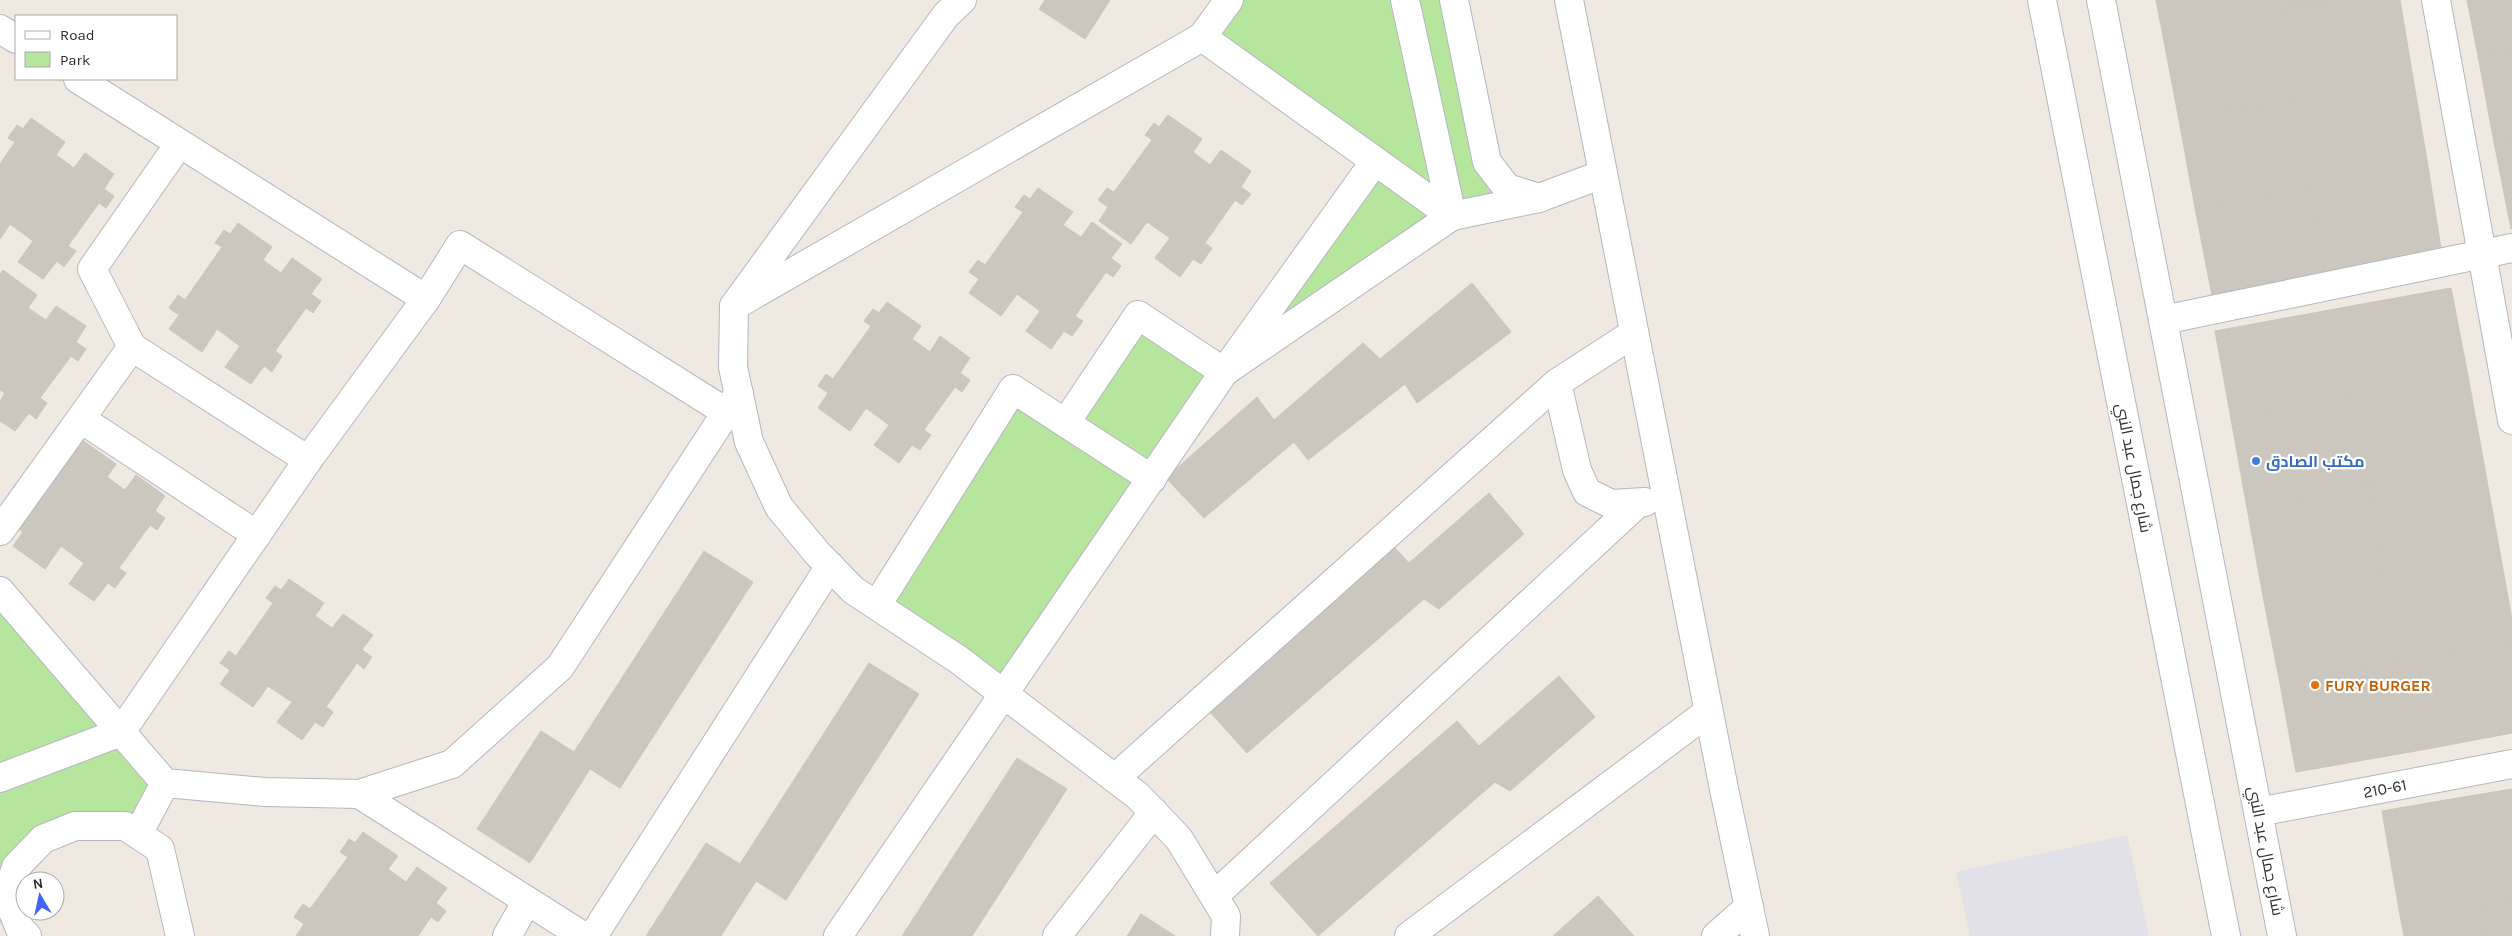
<svg xmlns="http://www.w3.org/2000/svg" width="2512" height="936" font-family="Karla,Cairo,sans-serif">
<style>
.industrial{fill:#e3e1e8}
.green{fill:#b6e59e}
.building{fill:#cbc7bf;stroke:#cbc5ba}
.lines{fill:none;stroke-linecap:round;stroke-linejoin:round}
.street-casing{stroke:#b4b7c1;stroke-width:30}
.secondary-casing{stroke:#b4b7c1;stroke-width:30}
.street{stroke:#fff;stroke-width:28}
.secondary{stroke:#fff;stroke-width:28}
.shop-dot{fill:#3f7fe0;stroke:#fff;stroke-width:2}
.food-dot{fill:#e8710a;stroke:#fff;stroke-width:2}
.labels{text-anchor:middle;dominant-baseline:central;stroke-width:4.5;stroke-linejoin:round;paint-order:stroke}
.shop-label{font-size:16px;font-weight:bold;fill:#366cbe;stroke:#fff;text-anchor:start}
.street-label{font-size:16px;fill:#2e2e2e;stroke:#fff}
.food-label{font-size:16px;font-weight:bold;fill:#c56008;stroke:#fff;text-anchor:start}
</style>
<rect width="100%" height="100%" fill="#efe9e1"/>
<path class="industrial" d="M2127,835l22,101h-179l-14,-64z"/>
<path class="green" d="M1229,0h225l53,188 -55,28 -228,156 -219,322 -128,-89 136,-216 53,33 72,-107 86,57 151,-211 -173,-124z
M0,591l165,192 -27,51 -63,-8 -59,41 -3,69 -13,-14z"/>
<path class="building" d="M1045,0h65l-25,39 -46,-30z
M2156,0h123l2,9 -119,22z
M2279,0h55l-53,9z
M2334,0h66l13,78 -118,20 -14,-89z
M2467,0h45v49l-34,7z
M2281,9l14,89 -116,22 -17,-89z
M2512,49v89l-18,4 -16,-86z
M2413,78l15,88 -118,21 -15,-89z
M2295,98l15,89 -115,21 -16,-88z
M1168,115l34,24 -9,13 17,13 11,-15 30,21 -10,16 10,7 -9,11 -7,-5 -30,43 7,5 -11,16 -8,-5 -13,18 -25,-19 15,-20 -23,-16 -16,22 -32,-23 9,-14 -10,-7 9,-12 7,4 38,-52 -7,-5 9,-12 5,4z
M31,118l34,24 -9,13 18,13 11,-15 29,21 -10,15 10,7 -8,12 -7,-5 -31,43 8,5 -12,16 -7,-6 -14,18 -25,-17 15,-21 -23,-17 -10,15v-75l15,-22 -7,-4 9,-13 6,4z
M2512,138v90l-1,1 -17,-87z
M2428,166l14,89 -117,20 -15,-88z
M2310,187l15,88 -113,21 -17,-88z
M1038,188l35,24 -10,13 18,12 11,-15 30,22 -11,14 10,8 -8,11 -7,-5 -31,44 8,5 -11,15 -8,-5 -13,18 -25,-18 14,-20 -23,-17 -16,22 -32,-23 10,-14 -10,-7 9,-12 7,5 38,-53 -8,-5 9,-12 6,4z
M238,223l34,24 -9,13 18,13 11,-15 30,21 -11,15 10,7 -8,12 -7,-5 -31,43 7,5 -10,16 -8,-6 -13,18 -26,-17 15,-21 -23,-17 -15,23 -33,-23 10,-14 -10,-7 9,-13 7,5 37,-53 -7,-4 9,-13 6,4z
M3,270l34,25 -9,13 18,12 10,-14 30,20 -10,16 10,7 -8,12 -7,-5 -31,42 7,5 -11,16 -7,-6 -14,18 -15,-10v-20l5,-8 -5,-3v-116z
M1472,283l39,49 -94,71 -12,-19 -97,76 -14,-18 -90,76 -38,-40 91,-81 17,23 89,-77 17,16z
M2451,288l17,88 -116,22 -17,-89z
M887,302l34,24 -9,13 18,13 10,-16 30,22 -10,15 10,7 -8,12 -7,-5 -31,43 7,5 -11,15 -8,-5 -13,18 -25,-18 15,-20 -23,-17 -16,23 -32,-23 10,-15 -10,-7 8,-12 7,5 38,-53 -7,-5 9,-12 6,4z
M2335,309l17,89 -121,21 -16,-88z
M2468,376l16,88 -116,22 -16,-88z
M2352,398l16,88 -121,22 -16,-89z
M82,440l34,24 -9,13 18,13 11,-15 29,21 -10,15 10,7 -8,12 -7,-5 -31,43 7,5 -11,15 -7,-5 -14,18 -25,-17 15,-21 -23,-17 -16,23 -32,-23 10,-14 -10,-7 9,-13 7,5 37,-53 -7,-4z
M2484,464l16,89 -116,21 -16,-88z
M2368,486l16,88 -121,22 -16,-88z
M1489,493l35,41 -85,75 -15,-10 -177,154 -47,-52 186,-163 23,25z
M704,551l49,31 -133,206 -30,-19 -60,94 -53,-34 64,-98 33,21z
M2500,553l12,66v23l-112,20 -16,-88z
M2384,574l16,88 -120,22 -17,-88z
M289,579l35,24 -9,13 17,12 11,-14 30,21 -11,15 10,7 -8,12 -7,-6 -31,44 7,5 -10,15 -8,-5 -13,18 -25,-18 15,-20 -24,-16 -15,21 -33,-23 10,-14 -10,-7 9,-12 7,5 37,-53 -7,-5 9,-12 6,4z
M2512,642v91l-96,18 -16,-89z
M2400,662l16,89 -120,21 -16,-88z
M869,663l50,31 -133,206 -30,-19 -35,55h-75l60,-93 34,21z
M1559,676l36,41 -85,74 -15,-9 -177,154 -48,-53 187,-162 22,25z
M1017,758l50,31 -95,147h-70z
M2512,789v113l-30,5 -19,-110z
M2463,797l19,110 -81,14 -19,-110z
M363,832l35,24 -10,13 18,13 11,-15 30,21 -11,15 10,8 -8,11 -7,-5 -13,19h-122l8,-12 -10,-7 9,-13 7,5 38,-52 -8,-5 9,-13 6,4z
M1598,896l36,40h-81z
M2512,902v34h-25l-5,-29z
M2482,907l5,29h-83l-3,-15z
M1141,914l34,22h-48z"/>
<g class="lines">
<defs>
<g id="street">
<path d="M962,0l-16,15 -212,291 468,-269"/>
<path d="M1229,0l-27,37 250,179 87,-18"/>
<path d="M1454,0l33,162 20,26 32,10 64,-24"/>
<path d="M1569,0l156,794 30,142"/>
<path d="M2436,0l76,420"/>
<path d="M0,29l16,10"/>
<path d="M78,79l348,220 34,-54 266,167"/>
<path d="M179,144l-87,125 40,78 176,113 118,-161"/>
<path d="M734,306l-1,61 16,75 30,65 38,46 36,37 106,70 179,136 41,43 47,77 -1,20"/>
<path d="M2163,320l349,-72"/>
<path d="M1634,333l-77,50 20,87 10,22 24,12 34,-2"/>
<path d="M81,419l176,116"/>
<path d="M1066,422l72,-107 86,57 228,-156 -47,-216"/>
<path d="M0,531l132,-184"/>
<path d="M0,591l165,192 100,9 94,2 93,-30 108,-97 179,-274"/>
<path d="M877,605l136,-216 139,90"/>
<path d="M0,778l121,-46 187,-272"/>
<path d="M1115,778l442,-395"/>
<path d="M359,794l224,142"/>
<path id="s1" d="M2258,812l254,-48"/>
<path d="M138,834l27,-51"/>
<path d="M1214,896l424,-393"/>
<path d="M27,936l-7,-7 -13,-32 9,-30 27,-28 32,-13h50l35,23 20,87"/>
<path d="M507,936l20,-35"/>
<path d="M593,936l237,-370"/>
<path d="M838,936l386,-564 151,-211"/>
<path d="M1057,936l97,-124"/>
<path d="M1409,936l299,-224"/>
<path d="M1716,936l33,-29"/>
</g>
<path id="secondary" d="M2042,0l184,936
M2101,0l181,936"/>
</defs>
<use href="#street" class="street-casing"/>
<use href="#secondary" class="secondary-casing"/>
<use href="#street" class="street"/>
<use href="#secondary" class="secondary"/>
</g>
<circle class="shop-dot" cx="2256" cy="461" r="5"/>
<circle class="food-dot" cx="2315" cy="685" r="5"/>
<g class="labels">
<g class="shop-label">
<text x="2266" y="461">مكتب الصادق</text>
</g>
<g class="street-label">
<text transform="translate(2134 468) rotate(79)">شارع جمال عبد النبي</text>
<text stroke="none"><textPath href="#s1" startOffset="129">210-61</textPath></text>
<text transform="translate(2266 851) rotate(79)">شارع جمال عبد النبي</text>
</g>
<g class="food-label">
<text x="2325" y="685">FURY BURGER</text>
</g>
</g>
<rect x="15" y="15" width="162" height="65" fill="#ffffff" stroke="#ababab"/>
<rect x="25" y="31" width="25" height="8" fill="#ffffff" stroke="#ababab"/>
<text x="60" y="40" font-size="15" fill="#2e2e2e">Road</text>
<rect x="25" y="52" width="25" height="15" fill="#b6e59e" stroke="#ababab"/>
<text x="60" y="65" font-size="15" fill="#2e2e2e">Park</text>
<g transform="translate(40 896) rotate(351)"><circle r="24" fill="#ffffff" stroke="#ababab"/>
<path d="M0-4L9 19L0 12L-9 19Z" fill="#4264fb"/>
<text y="-8" font-size="14" font-weight="bold" text-anchor="middle" fill="#2e2e2e">N</text>
</g>
</svg>
